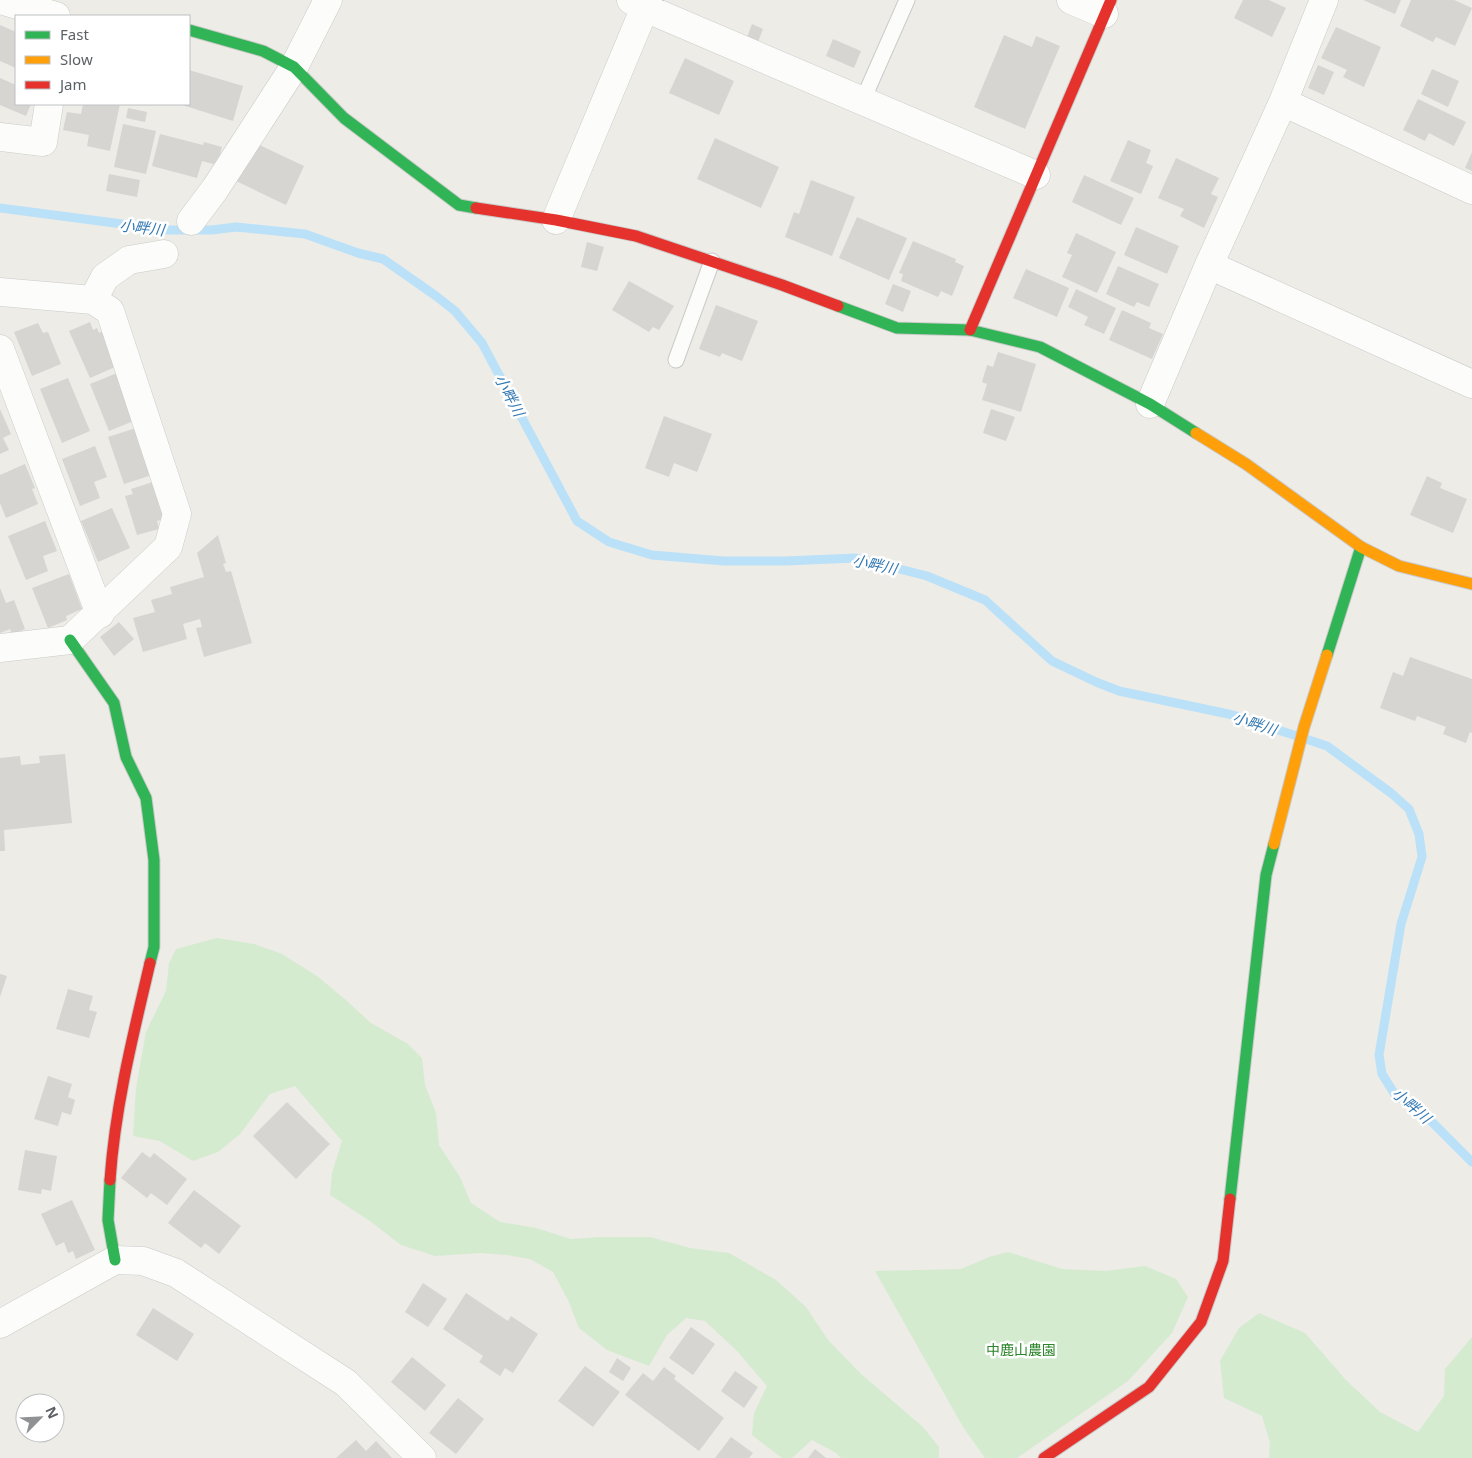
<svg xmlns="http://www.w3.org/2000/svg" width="1472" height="1458" font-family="'Noto Sans','Noto Sans JP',sans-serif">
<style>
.green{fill:#d4ebd0}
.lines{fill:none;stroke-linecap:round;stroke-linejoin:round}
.stream{stroke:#bbe1f8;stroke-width:9}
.building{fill:#d6d5d2}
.lane-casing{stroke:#cacac9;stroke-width:17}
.street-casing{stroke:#cacac9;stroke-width:29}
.fast-casing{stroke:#c9c9c8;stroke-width:13}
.slow-casing{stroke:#c9c9c8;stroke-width:13}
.jam-casing{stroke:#c9c9c8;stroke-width:13}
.lane{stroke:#fcfcfb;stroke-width:15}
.street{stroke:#fcfcfb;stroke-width:28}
.fast{stroke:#30b455;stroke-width:11}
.slow{stroke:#ff9f0a;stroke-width:11}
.jam{stroke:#e5322d;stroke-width:11}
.labels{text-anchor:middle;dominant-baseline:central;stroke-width:5;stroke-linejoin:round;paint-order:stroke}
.park-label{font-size:14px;fill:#2c852b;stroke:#fff}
.water-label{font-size:15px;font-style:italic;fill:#3479b3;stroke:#fff}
</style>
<rect width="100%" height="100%" fill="#edece7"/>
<path class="green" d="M217,938l37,6 28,10 35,22 30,25 24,22 37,21 14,14 3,27 11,28 3,32 21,32 11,26 29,19 36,6 35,11 29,-2h50l40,11 39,5 47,27 30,27 22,33 32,33 63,54 16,20v11h-98l-5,-5 -24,-13 -20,18h-10l-30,-23 2,-22 13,-27 -30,-35 -32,-30 -19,-3 -19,17 -18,31 -42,-16 -28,-22 -11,-28 -15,-28 -23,-13 -23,-4 -27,-2 -45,3 -34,-11 -31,-24 -40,-26 2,-22 10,-32 -47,-55 -25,8 -30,40 -22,18 -25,9 -33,-20 -27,-5 3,-48 10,-56 20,-41 3,-28 7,-14z
M1008,1252l54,17 43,2 40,-5 31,13 12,18 -16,36 -44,48 -111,77h-32l-22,-31 -88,-156 86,-2 28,-12z
M1259,1313l46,20 41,47 34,32 38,20 26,-36 1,-27 27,-32v121h-203l1,-15 -8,-27 -38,-18 -4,-37 19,-33z"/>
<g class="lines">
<path class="stream" d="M0,208l168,22h44l24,-3 69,7 53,19 25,6 53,37 19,15 27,32 95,178 32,21 43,13 72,6h61l71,-3 71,18 58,24 67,61 44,21 23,9 114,24 94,31 64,47 18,16 10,25 3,23 -21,67 -22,131 3,19 12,19 38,29 40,40"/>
</g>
<path class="building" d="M1243,0h26l17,8 -14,29 -38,-19z
M1363,0h38l-6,14z
M1411,0h43l18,8 -17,38 -19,-9 -3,5 -33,-16z
M752,24l11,5 -5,13 -11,-5z
M0,25l16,7v36l-16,-7z
M1336,27l45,20 -17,40 -21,-10 4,-7 -26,-12z
M1004,35l28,12 4,-11 24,10 -35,83 -51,-22z
M833,39l28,12 -7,17 -28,-12z
M685,58l49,23 -15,34 -50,-22z
M1318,65l16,7 -10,23 -16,-7z
M1432,69l27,12 -11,26 -27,-13z
M189,70l54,16 -10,35 -54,-17h10z
M0,78l16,7v19h15l-5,12 -26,-11z
M1418,99l48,23 -12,24 -25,-13 -4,8 -22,-11z
M83,104h37l-10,47 -23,-5 2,-11 -26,-5 4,-18 14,2z
M128,108l19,4 -2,10 -19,-4z
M123,124l33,7 -10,43 -32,-7z
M160,134l43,11 1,-3 18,5 -5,18 -15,-4 -5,17 -45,-12z
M715,138l64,29 -18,41 -64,-29z
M1128,140l23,10 -5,13 7,3 -12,28 -31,-13z
M253,142l51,24 -18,39 -50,-24z
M1472,152v19l-7,-3z
M1176,158l43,20 -8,16 7,3 -14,31 -24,-12 4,-7 -26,-11z
M109,174l31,6 -3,17 -31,-6z
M1084,175l50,23 -13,27 -49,-23z
M811,180l44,17 -23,59 -47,-19 9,-25 5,2z
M857,217l50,21 -18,42 -50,-22z
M1136,227l43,19 -12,28 -43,-19z
M1076,233l40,19 -19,41 -35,-16 10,-22 -5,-2z
M913,241l43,18 -1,3 9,4 -12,30 -11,-5 -3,6 -37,-16 2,-7 -4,-1z
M587,242l17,5 -7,24 -16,-4z
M1118,266l41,18 -10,23 -12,-5 -3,5 -28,-13z
M1026,269l43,19 -12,29 -44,-19z
M629,281l45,25 -15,24 -6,-3 -4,5 -37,-22z
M893,284l18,7 -8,21 -18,-8z
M1076,289l40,19 -12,26 -20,-9 4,-8 -20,-10z
M716,305l42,16 -16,40 -20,-8 -2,4 -21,-8z
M1122,310l29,13 -2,5 14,6 -11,25 -43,-19z
M90,322l3,8 4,-2 2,5 4,-2 19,33 -32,14 -21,-47z
M38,323l5,10 5,-1 13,32 -29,12 -18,-44z
M998,352l38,12 -15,48 -39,-12 5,-16 -5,-2 5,-17 6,2z
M122,371l14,49 -27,11 -19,-47z
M68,378l22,53 -28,12 -22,-54z
M0,409l11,25 -8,4 6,12 -9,4z
M991,409l24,8 -9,24 -23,-8z
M664,416l48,18 -15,38 -23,-9 -5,14 -24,-9z
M136,428l16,47 -28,9 -16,-47z
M95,446l12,31 -13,5 6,16 -20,8 -18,-47z
M25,464l10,24 -3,1 6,15 -32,14 -6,-15v-28z
M1427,476l15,7 -2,5 27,11 -14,34 -43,-18z
M153,482l11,37 -7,2 2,8 -22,6 -12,-39 8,-2 -2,-5z
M112,508l18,40 -32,14 -17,-41z
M45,521l12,30 -14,5 5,15 -22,9 -18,-44z
M218,535l8,28 -3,1 3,8 5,-1 21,72 -48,14 -8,-29 6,-1 -2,-8 -17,5 4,15 -44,13 -10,-34 22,-6 -4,-12 21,-6 -2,-7 34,-10 -7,-24z
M69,574l13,35 -16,7 1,4 -19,8 -16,-40z
M0,588l6,15 8,-3 11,29 -13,6 -2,-6 -10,4z
M119,622l15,17 -20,17 -14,-19z
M1410,657l62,22v54l-2,-1 -4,11 -23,-9 3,-7 -29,-11 -2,5 -35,-13 13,-36 10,4z
M65,754l7,69 -68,7 1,21h-5v-93l20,-2 1,9 19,-2 -1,-7z
M0,974l7,2 -7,21z
M68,989l25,7 -4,14 8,2 -8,26 -33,-9z
M48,1076l24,8 -4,13 7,3 -4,15 -9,-3 -4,14 -24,-7z
M287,1102l43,42 -34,35 -43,-43z
M25,1150l32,6 -6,35 -9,-2 -1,5 -23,-4z
M142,1152l8,6 4,-5 33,26 -20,26 -16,-12 -4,5 -26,-20z
M194,1190l47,36 -22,28 -14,-11 -4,5 -33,-25z
M72,1200l23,50 -19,9 -3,-8 -5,2 -4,-11 -8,4 -15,-32z
M423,1283l24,16 -19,28 -23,-15z
M466,1293l42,28 3,-5 27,18 -25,39 -8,-5 -5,8 -21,-14 4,-6 -40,-27z
M153,1308l41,26 -17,27 -41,-26z
M691,1327l24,17 -22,31 -24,-17z
M412,1357l34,28 -21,26 -34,-29z
M617,1358l14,10 -8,13 -14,-9z
M585,1366l35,26 -27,35 -35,-26z
M664,1367l12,9 -2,3 50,39 -25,33 -74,-56 18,-22 10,8z
M735,1371l23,16 -14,21 -23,-17z
M458,1398l26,21 -28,35 -27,-21z
M731,1437l22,16 -4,5h-34z
M356,1440l10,11 10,-10 16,17h-56z
M815,1449l11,9h-18z"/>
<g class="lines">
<defs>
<path id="lane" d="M862,102l45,-102
M676,360l36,-99"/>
<path id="street" d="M0,0l56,16
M631,0l14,8 391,167
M1071,0l33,14
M1283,102l189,88
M0,137l43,5 6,-38
M556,220l92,-220
M191,221l24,-32 79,-122 34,-67
M1209,265l263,119
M0,292l93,8
M0,349l100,265
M1150,404l59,-139 74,-163 41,-102
M0,648l70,-8 98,-93 9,-33 -67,-203 -17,-11 12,-23 24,-17 35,-6
M0,1324l115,-64 28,1 33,12 170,110 76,75"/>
<path id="fast" d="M189,30l74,21 31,16 50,51 115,87 17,3
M838,306l59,22 73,2 70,17 110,57 46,29
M70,640l44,63 12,54 20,41 8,62v87l-4,16
M1327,655l34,-108
M110,1180l-2,40 7,40
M1230,1199l36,-324 8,-31"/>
<path id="slow" d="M1196,433l50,31 115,83 38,19 73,18
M1274,844l30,-117 23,-72"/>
<path id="jam" d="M476,208l80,12 80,16 146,49 56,21
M970,330l141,-330
M110,1180c5,-73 23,-145 40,-217
M1044,1458l105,-71 52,-65 22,-61 7,-62"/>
</defs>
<use href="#lane" class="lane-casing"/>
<use href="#street" class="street-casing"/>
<use href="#fast" class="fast-casing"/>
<use href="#slow" class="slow-casing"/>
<use href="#jam" class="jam-casing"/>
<use href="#lane" class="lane"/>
<use href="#street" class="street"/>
<use href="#fast" class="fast"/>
<use href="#slow" class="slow"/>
<use href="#jam" class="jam"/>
</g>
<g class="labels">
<g class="park-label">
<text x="1021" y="1349">中鹿山農園</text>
</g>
<g class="water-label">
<text transform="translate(142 227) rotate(7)">小畔川</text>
<text transform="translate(510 395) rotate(62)">小畔川</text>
<text transform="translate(875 564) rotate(12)">小畔川</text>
<text transform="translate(1255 723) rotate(18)">小畔川</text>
<text transform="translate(1412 1105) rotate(41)">小畔川</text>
</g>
</g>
<rect x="15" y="15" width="175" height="90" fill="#ffffff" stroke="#bec0c2"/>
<rect x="25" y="31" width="25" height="8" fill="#30b455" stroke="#bec0c2"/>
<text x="60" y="40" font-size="15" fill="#5c6166">Fast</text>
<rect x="25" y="56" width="25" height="8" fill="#ff9f0a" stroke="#bec0c2"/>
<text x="60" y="65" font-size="15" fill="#5c6166">Slow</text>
<rect x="25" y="81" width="25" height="8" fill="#e5322d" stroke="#bec0c2"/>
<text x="60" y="90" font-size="15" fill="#5c6166">Jam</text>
<g transform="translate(40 1418) rotate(66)"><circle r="24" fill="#ffffff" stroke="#bec0c2"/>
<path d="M0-4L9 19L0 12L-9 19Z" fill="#8f9293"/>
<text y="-8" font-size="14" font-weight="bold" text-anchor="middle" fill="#5c6166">N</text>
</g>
</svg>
